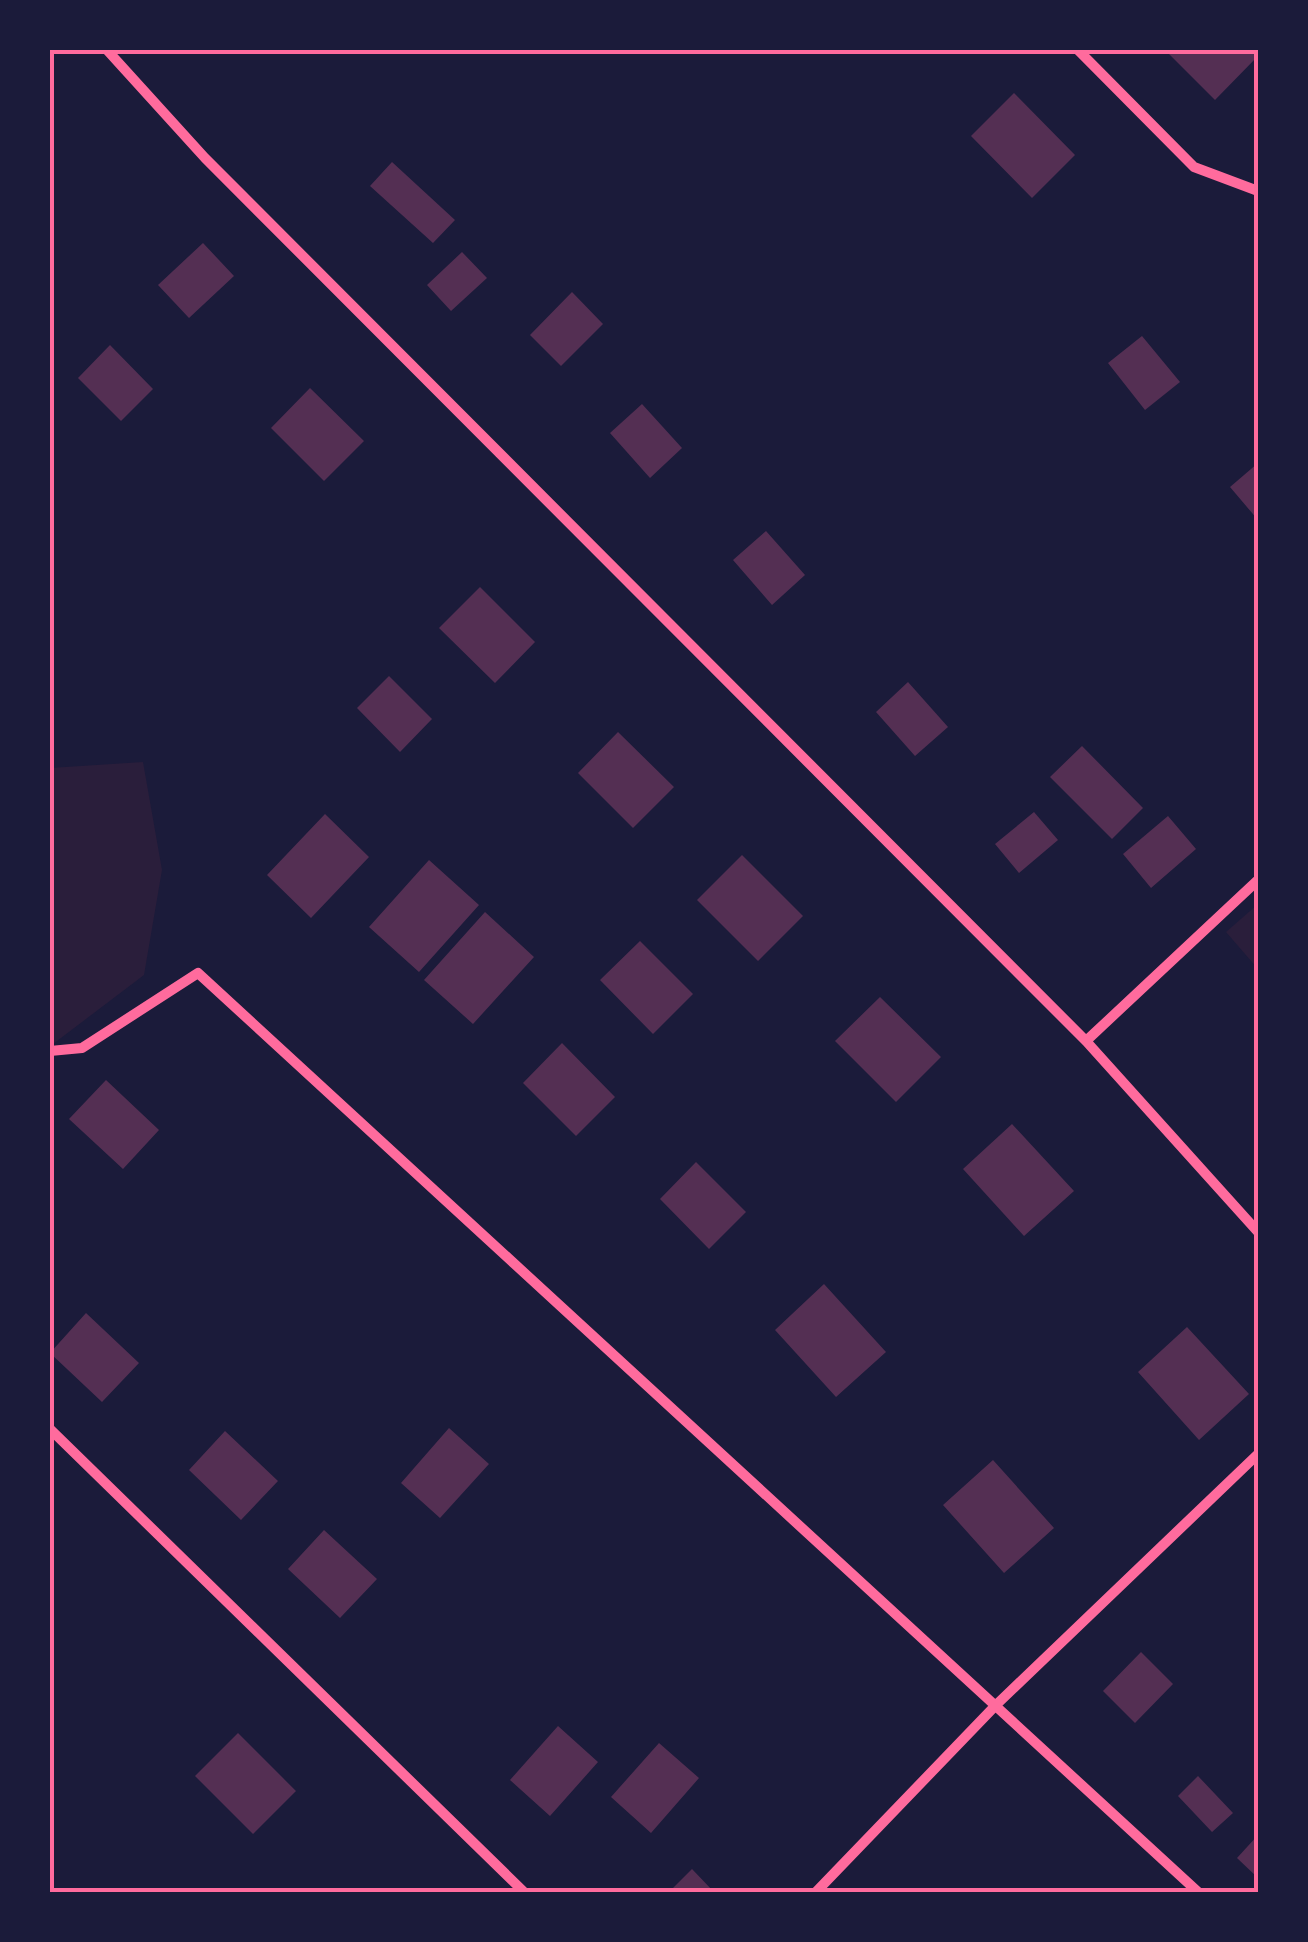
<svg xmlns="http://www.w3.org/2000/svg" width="1308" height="1942" font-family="'Source Sans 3',sans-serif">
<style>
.green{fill:#2a1e3b}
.building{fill:#542f53}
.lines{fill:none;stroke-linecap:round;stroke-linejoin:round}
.minor{stroke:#ff6b9d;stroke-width:10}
.neatline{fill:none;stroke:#ff6b9d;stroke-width:4}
</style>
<rect width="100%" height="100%" fill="#1b1b3a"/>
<path class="green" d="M143,762l19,108 -18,105 -91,69 -3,118v-394z
M1258,904v65l-32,-37z"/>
<path class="building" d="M1165,50h85l7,7 -42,43z
M1014,93l61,62 -43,43 -61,-62z
M392,162l63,58 -22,23 -63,-57z
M203,243l31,33 -45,42 -31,-33z
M462,252l25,26 -36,33 -24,-26z
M572,292l31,32 -42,42 -31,-31z
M1142,336l38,46 -35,28 -37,-47z
M110,345l43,44 -32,32 -43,-43z
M310,388l54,53 -40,40 -53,-53z
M642,404l40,44 -32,30 -40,-45z
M1258,463v57l-28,-33z
M766,531l39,44 -33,30 -39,-45z
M480,587l55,55 -40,41 -56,-55z
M389,676l43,43 -32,33 -43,-44z
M908,682l40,45 -33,29 -39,-44z
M618,732l56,55 -41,41 -55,-55z
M1082,746l61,62 -31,31 -62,-62z
M1034,812l24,28 -39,33 -24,-29z
M325,814l44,43 -58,61 -44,-43z
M1168,816l28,33 -45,39 -28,-34z
M742,855l61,61 -45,45 -61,-61z
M429,860l50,45 -60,67 -50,-45z
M485,912l49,45 -61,67 -49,-44z
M640,941l53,53 -40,40 -53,-54z
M880,997l61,60 -45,45 -61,-61z
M562,1043l53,54 -39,39 -53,-53z
M106,1080l53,50 -36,39 -54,-50z
M1012,1124l62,67 -50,45 -61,-67z
M696,1162l50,50 -37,37 -49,-50z
M824,1284l62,68 -50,45 -61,-67z
M86,1313l53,50 -37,39 -52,-49z
M1187,1327l62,67 -50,46 -61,-68z
M449,1428l40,36 -49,54 -39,-35z
M225,1431l53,50 -37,39 -52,-50z
M993,1460l61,68 -50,45 -61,-68z
M324,1530l53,49 -37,39 -52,-49z
M1141,1652l32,32 -38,39 -32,-32z
M558,1726l40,36 -48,54 -40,-36z
M238,1733l58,58 -43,43 -58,-58z
M659,1743l40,35 -48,55 -40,-36z
M1198,1776l35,37 -21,19 -34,-36z
M1258,1835v43l-21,-20z
M692,1869l22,23h-45z"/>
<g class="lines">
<path class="minor" d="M107,50l98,108 881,883 172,191
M1078,50l116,117 64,24
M1086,1041l172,-161
M50,1051l32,-3 116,-75 1000,919
M50,1429l474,463
M816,1892l180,-187 262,-251"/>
</g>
<rect width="1308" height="1942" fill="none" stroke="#1b1b3a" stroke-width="105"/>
<rect x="52" y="52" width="1204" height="1838" class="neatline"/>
</svg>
